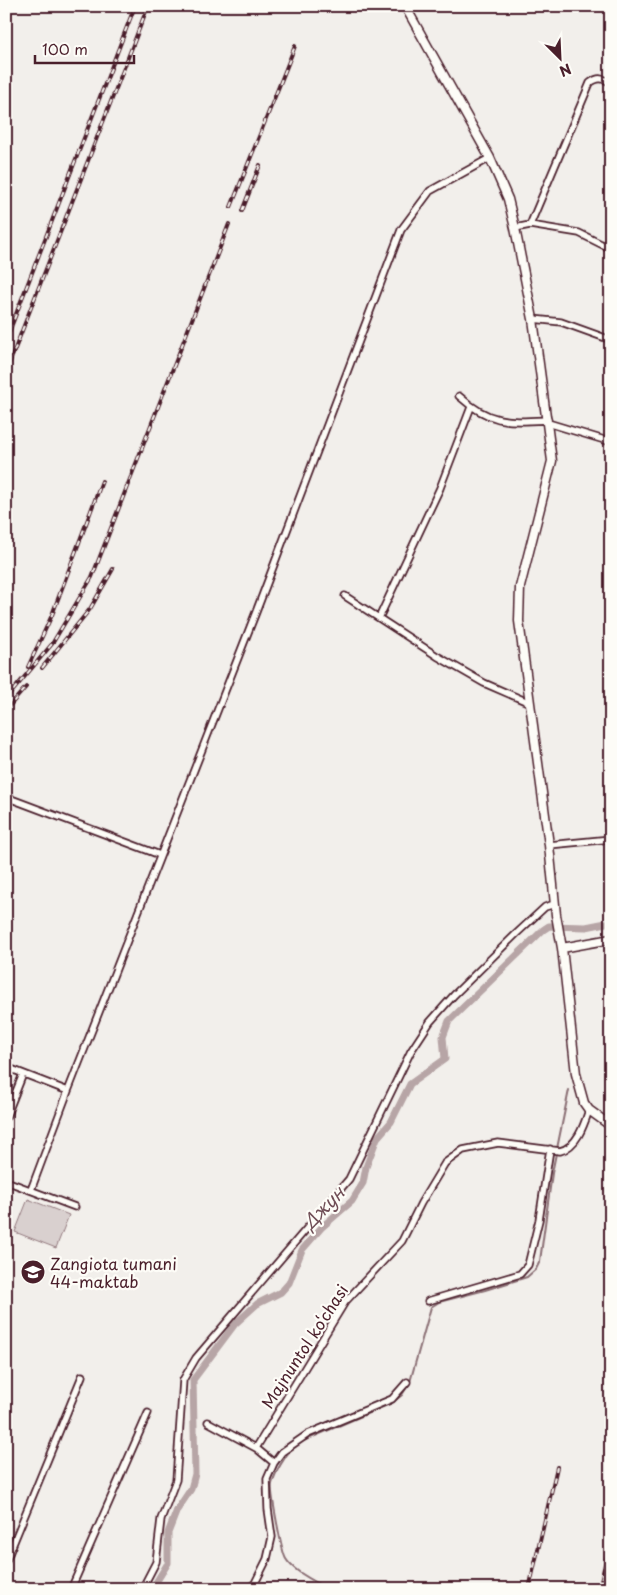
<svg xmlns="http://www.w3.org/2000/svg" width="617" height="1595" font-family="'Playpen Sans',sans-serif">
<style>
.garden{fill:#d9d0cf;stroke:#92787d}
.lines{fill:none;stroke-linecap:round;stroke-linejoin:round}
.stream{stroke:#8b6f75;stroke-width:2}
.canal{stroke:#b7a5a6;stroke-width:7}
.street-casing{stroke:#4a1f2b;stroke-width:9}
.secondary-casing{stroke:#4a1f2b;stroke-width:11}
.street{stroke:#fdfcf7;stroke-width:5.5}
.secondary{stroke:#fdfcf7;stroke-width:8}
.rail-casing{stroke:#4a1f2b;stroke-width:4}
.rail{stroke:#fdfcf7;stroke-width:2;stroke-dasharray:5.5;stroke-linecap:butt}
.labels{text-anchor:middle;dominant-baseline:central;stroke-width:4.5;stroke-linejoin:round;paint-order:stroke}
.poi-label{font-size:16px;fill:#4a1f2b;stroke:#fdfcf7;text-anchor:start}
.street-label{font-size:16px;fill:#4a1f2b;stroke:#fdfcf7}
.water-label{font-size:18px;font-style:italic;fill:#704e56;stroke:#fdfcf7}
</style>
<rect width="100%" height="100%" fill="#f2efeb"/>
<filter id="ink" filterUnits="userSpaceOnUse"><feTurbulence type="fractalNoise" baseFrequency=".02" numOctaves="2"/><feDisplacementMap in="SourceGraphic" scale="10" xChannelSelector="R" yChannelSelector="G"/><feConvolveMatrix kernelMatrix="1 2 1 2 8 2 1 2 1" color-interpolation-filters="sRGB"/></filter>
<g filter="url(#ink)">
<path class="garden" d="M28,1199l41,16 -13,33 -41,-16z"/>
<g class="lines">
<path class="stream" d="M301,1442l91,-39 10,-8 8,-13 21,-75 8,-5 46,-12 42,-13 9,-8 4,-8 12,-88 17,-83
M293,1447c-8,9 -18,25 -21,37 -2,7 10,69 14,75 8,13 28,21 40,30"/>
<path class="canal" d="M152,1589l16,-26v-30l9,-23 14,-21 4,-15 -2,-94 42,-56 22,-20 24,-12 8,-9 13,-33 20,-23 30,-26 11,-18 3,-16 11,-29 14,-16 19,-38 35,-25 -2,-22 6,-16 94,-91 6,-4 37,1 25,-5"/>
<defs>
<path id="street" d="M530,225l60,-142c8,-6 13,-5 21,0
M515,228l15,-3 49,8 32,16
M533,319l28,3 50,18
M459,396c31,28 49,26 89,24
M548,423l63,19
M345,596l92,60 47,27 46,20
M379,618l61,-130 31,-81
M6,797l154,58
M549,845l62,-6
M6,1067l62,24
M6,1117l17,-43
M6,1181l69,26
M31,1190l37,-99 188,-479 145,-382 29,-39 60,-33
M428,1301l92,-27 8,-9 11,-45 11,-71
M208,1422l48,26
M274,1463l-18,-15 89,-146 57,-61 19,-38 24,-40 18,-13 35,-7 62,8c17,-4 24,-26 29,-41
M6,1561l76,-185
M71,1589l77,-176
M142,1589l14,-27 5,-43 15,-39 7,-100 13,-22 153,-179 62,-128 19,-29 24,-27 62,-61 29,-27 10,-3
M252,1589l15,-30 5,-22 -4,-28 -1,-30 7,-16 8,-11 26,-18 84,-35 15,-17"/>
<path id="secondary" d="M405,6l85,152 18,41 7,29 18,91 19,142 -32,126 -1,34 30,224 7,70 6,33 14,126 8,29 5,7 22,16
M562,948l49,-9"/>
</defs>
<use href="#street" class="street-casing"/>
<use href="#secondary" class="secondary-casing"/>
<use href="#street" class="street"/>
<use href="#secondary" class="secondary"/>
<defs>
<path id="rail" d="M231,207l64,-161
M242,211l18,-46
M6,340l129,-334
M6,372l142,-366
M28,667l24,-52 50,-134
M42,668l48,-59 23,-40
M6,699l46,-55 40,-67 137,-353
M6,710l20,-23
M529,1589l28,-122
M599,1589l12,-50"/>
</defs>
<use href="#rail" class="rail-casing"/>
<use href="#rail" class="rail"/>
</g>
</g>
<defs>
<symbol id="school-disc" viewBox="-11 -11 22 22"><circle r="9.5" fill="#4a1f2b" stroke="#fdfcf7"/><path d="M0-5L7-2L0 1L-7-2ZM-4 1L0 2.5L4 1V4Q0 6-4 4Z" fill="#fff"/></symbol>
</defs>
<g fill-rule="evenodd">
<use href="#school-disc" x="19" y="1258" width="28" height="28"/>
</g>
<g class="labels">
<g class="poi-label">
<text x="50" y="1263">Zangiota tumani<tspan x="50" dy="18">44-maktab</tspan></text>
</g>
<g class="street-label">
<text transform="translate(304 1346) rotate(-57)">Majnuntol ko‘chasi</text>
</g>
<g class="water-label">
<text transform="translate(323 1207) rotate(-46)">Джун</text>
</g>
</g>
<rect width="617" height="1595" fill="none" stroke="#fdfcf7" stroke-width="25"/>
<rect x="12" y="12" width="592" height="1570" fill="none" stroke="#4a1f2b" stroke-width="2" filter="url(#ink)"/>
<g transform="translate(560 58) rotate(156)" stroke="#fdfcf7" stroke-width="4" paint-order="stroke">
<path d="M0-4L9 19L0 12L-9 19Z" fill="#4a1f2b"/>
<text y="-8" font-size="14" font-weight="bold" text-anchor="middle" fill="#4a1f2b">N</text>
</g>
<path d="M35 55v8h99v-8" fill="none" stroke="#4a1f2b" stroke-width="2.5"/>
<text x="42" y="55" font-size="15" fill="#4a1f2b" stroke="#fdfcf7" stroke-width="4" paint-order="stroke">100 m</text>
</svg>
